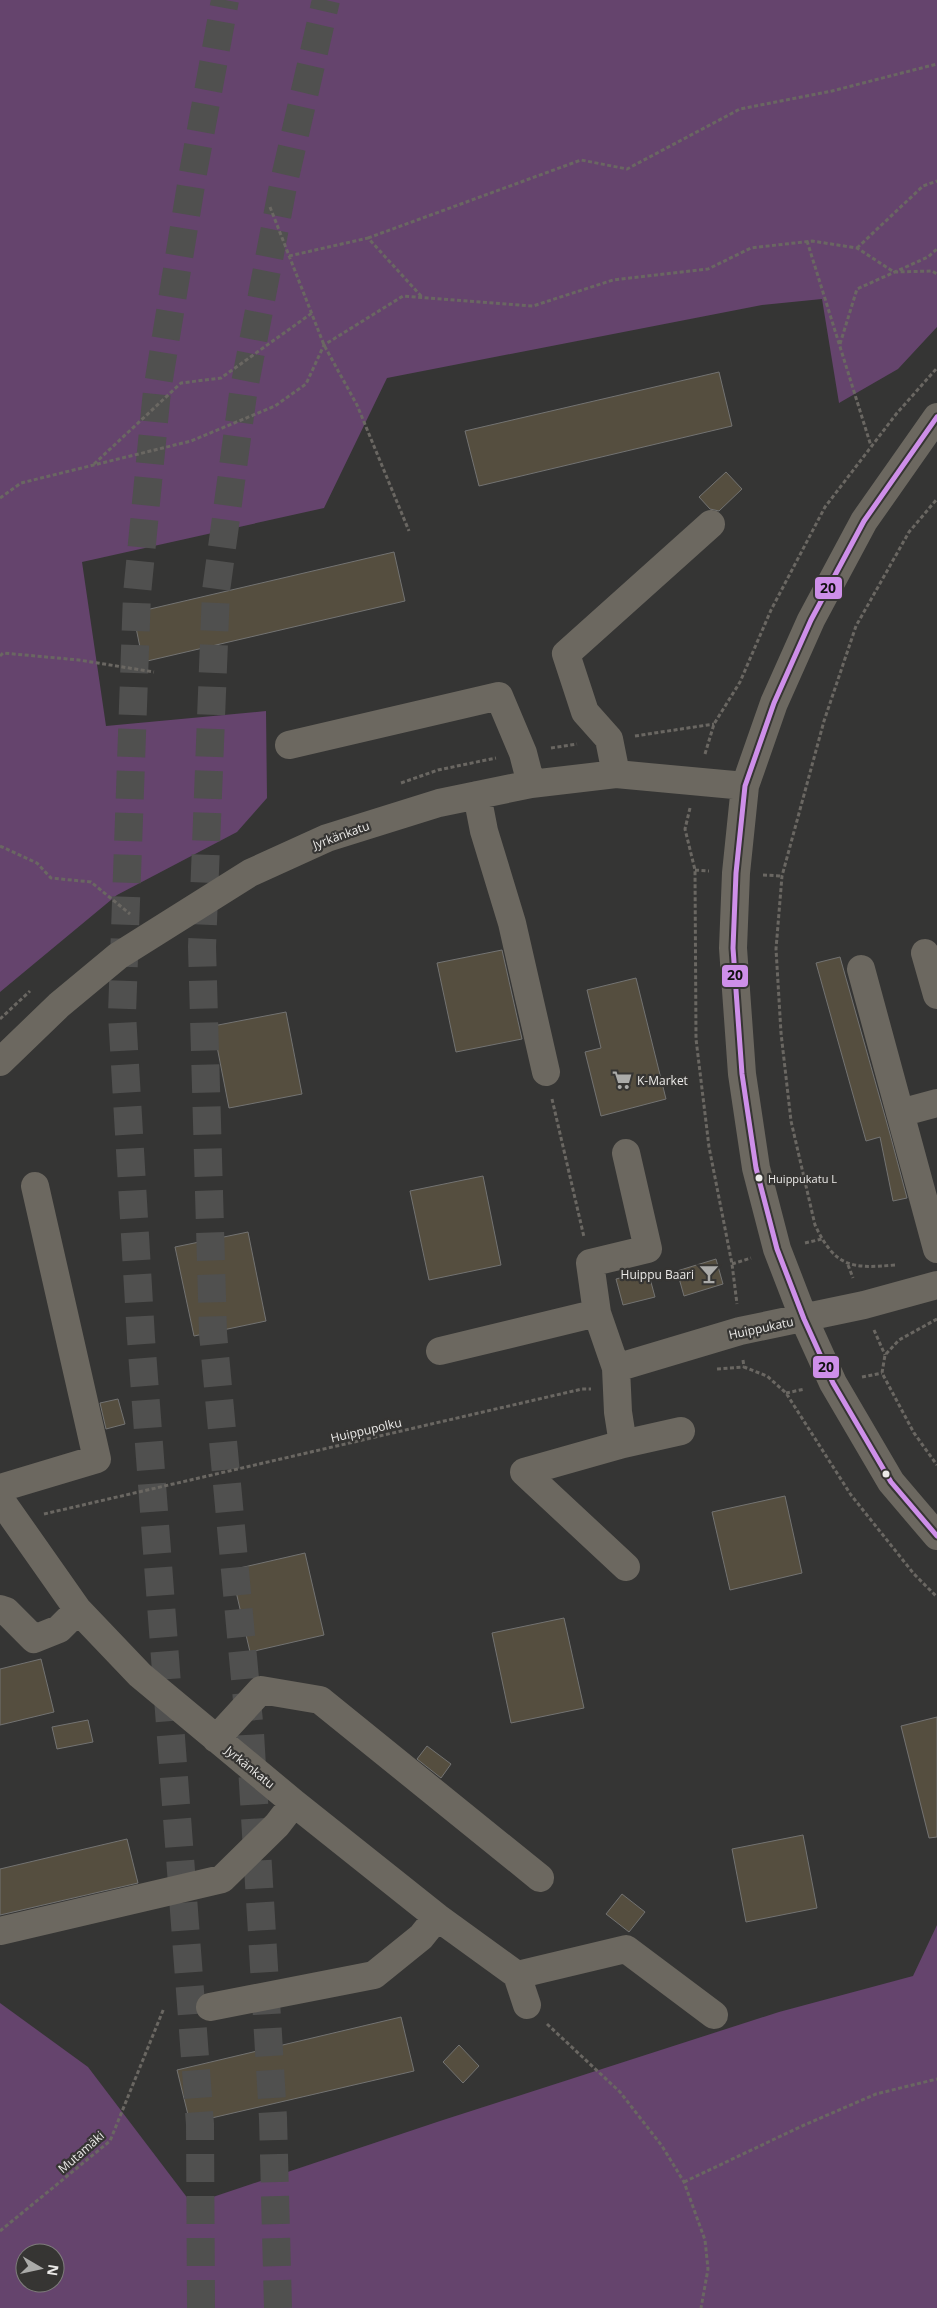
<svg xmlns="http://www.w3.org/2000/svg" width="937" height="2308" font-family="'Open Sans',sans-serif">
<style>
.green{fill:#65446d;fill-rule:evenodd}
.building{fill:#554e3f;stroke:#737372}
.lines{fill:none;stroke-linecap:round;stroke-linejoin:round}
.highway-tunnel{stroke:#50504f;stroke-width:28;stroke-dasharray:28 14;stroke-linecap:butt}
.path{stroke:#6a6762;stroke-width:3;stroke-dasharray:4 2.5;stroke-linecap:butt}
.minor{stroke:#6c6860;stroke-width:28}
.bus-1-casing{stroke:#363533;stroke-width:9}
.bus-1{stroke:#ce8fe9;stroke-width:5}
.bus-dot{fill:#ebeae8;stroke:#363533;stroke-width:2}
.labels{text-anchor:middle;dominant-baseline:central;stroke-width:4.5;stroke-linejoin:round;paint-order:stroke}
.bus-label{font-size:11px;fill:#ebeae8;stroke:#363533;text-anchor:start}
.street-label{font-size:12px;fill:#ebeae8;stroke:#363533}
.poi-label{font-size:12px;fill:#ebeae8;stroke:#363533;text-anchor:start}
.line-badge{stroke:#363533;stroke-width:2}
.pale-badge-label{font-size:14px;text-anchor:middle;font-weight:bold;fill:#111}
</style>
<rect width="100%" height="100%" fill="#353534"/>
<path class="green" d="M0,0h937v327l-39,42 -59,34 -17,-104 -60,6 -375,73 -63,130 -242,54 24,164 160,-15 1,87 -30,34 -120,63 -117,97z
M937,1925v383h-937v-305l88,64 104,137 248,-83 339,-109 134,-36zM25,2253h30v30h-30z"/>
<path class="building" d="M719,372l13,54 -253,60 -14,-55z
M726,472l16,17 -23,22 -9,-2 -11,-12z
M394,552l11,49 -262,61 -10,-49z
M502,950l20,89 -66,13 -19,-89z
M840,957l50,177 17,64 -14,3 -13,-64 -14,4 -50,-178z
M636,978l30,121 -65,17 -16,-64 16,-4 -14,-58z
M286,1012l16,82 -73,14 -16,-82z
M483,1176l18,89 -72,15 -19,-89z
M248,1232l18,89 -72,15 -19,-89z
M716,1259l7,25 -39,12 -7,-25z
M648,1271l7,26 -32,8 -7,-26z
M118,1399l7,25 -19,5 -6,-26z
M785,1496l17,77 -72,17 -18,-78z
M305,1553l19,82 -74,17 -19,-82z
M564,1618l20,90 -73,15 -19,-90z
M41,1659l13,53 -54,13v-56z
M937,1717v120l-8,1 -28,-112z
M88,1720l5,22 -36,7 -5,-22z
M427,1746l24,18 -10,14 -24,-19z
M803,1835l14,73 -71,14 -14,-73z
M127,1839l11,44 -138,32v-46z
M622,1894l23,18 -16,20 -23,-18z
M401,2017l13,54 -224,52 -13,-53z
M459,2045l20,21 -16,17 -20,-21z"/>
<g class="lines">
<path class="highway-tunnel" d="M201,2308l-1,-184 -59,-786 -19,-324 15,-420 20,-203 36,-218 32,-173
M278,2308l-5,-190 -23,-385 -37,-400 -11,-386 14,-356 27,-197 40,-208 43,-186"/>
<path class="path" d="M270,207l54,138 33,60 52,126
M368,238l213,-78 46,9 113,-60 92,-18 105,-27
M807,241l64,205
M857,248l66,-62 14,-5
M289,256l79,-18 54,59
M840,344l17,-55 71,-32 9,-8
M94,464l87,-81 40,-5 91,-65
M0,498l21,-15 170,-42 84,-35 31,-22 18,-39 79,-49 130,10 80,-26 95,-11 43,-21 61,-7 45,7 37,24 38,-1 5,3
M0,656l3,-3 76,7 75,12
M635,736l79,-12
M551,748l26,-4
M705,754l9,-30 26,-42 31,-72 54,-103 72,-94 40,-45
M401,783l37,-13 58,-12
M690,808l-5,21 10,41 1,169 13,108 23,117 5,40
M0,846l37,17 14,15 40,4 39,32
M695,870l14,1
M763,875l19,1
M0,1019l30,-28
M552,1099l32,138
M805,1243l17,-4
M732,1264l19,-6
M848,1265l5,13
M895,1265c-44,4 -60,2 -80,-40l-24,-104 -10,-88 -5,-84 6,-73 42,-155 32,-95 53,-94 28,-33
M937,1319l-38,21 -14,15 -3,18 32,60 23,32
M874,1330l11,25
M743,1360l1,7 23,9 19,17 65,102 63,79 23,23
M717,1369l27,-2
M862,1377l20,-4
M786,1393l19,-4
M44,1514l538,-125h9
M547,2024l73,68 42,54 22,36 21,58 3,29 -7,39
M684,2182l118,-56 74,-32 61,-15
M0,2231l110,-90 54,-133"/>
<path class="minor" d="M937,417l-73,104 -53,99 -37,83 -29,83 -9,87 -3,75 9,126 14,94 21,81 27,70 29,64 58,99 46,54
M289,745l210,-49 24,57 8,31
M616,774l-7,-35 -24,-27 -19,-58 145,-130
M477,795l7,36 28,92 34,149
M925,953l12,42
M861,969l76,280
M0,1062l59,-57 59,-49 132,-83 77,-35 112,-35 92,-19 85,-10 129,12
M900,1113l37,-10
M440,1351l157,-38
M616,1368l124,-37 124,-26 73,-20
M623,1444l-5,-32 -2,-44 -19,-55 -7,-50 58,-14 -22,-96
M0,1488l97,-29 -62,-273
M0,1499l78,111 62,65 154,128 143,114 80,58 10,30
M626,1567l-102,-95 99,-28 58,-13
M0,1609l6,2 28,28 25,-10 19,-19
M216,1739l45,-49 59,10 220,178
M0,1931l222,-52 55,-54 17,-22
M517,1975l109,-26 88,66
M210,2007l164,-32 47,-38 16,-20"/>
<defs>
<path id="bus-1" d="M937,417l-73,104 -53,99 -37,83 -29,83 -9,87 -3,75 9,126 14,94 21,81 27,70 29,64 58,99 46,54"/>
</defs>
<use href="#bus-1" class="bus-1-casing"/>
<use href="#bus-1" class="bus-1"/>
</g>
<defs>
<symbol id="supermarket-bare" viewBox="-9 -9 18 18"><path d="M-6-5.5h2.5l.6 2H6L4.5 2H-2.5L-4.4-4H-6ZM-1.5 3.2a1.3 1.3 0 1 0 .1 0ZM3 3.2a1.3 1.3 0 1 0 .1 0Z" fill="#ababa9" stroke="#363533" stroke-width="2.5" paint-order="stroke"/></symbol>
<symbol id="bar-bare" viewBox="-9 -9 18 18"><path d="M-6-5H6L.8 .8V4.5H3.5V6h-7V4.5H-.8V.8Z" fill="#ababa9" stroke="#363533" stroke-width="2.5" paint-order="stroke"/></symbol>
</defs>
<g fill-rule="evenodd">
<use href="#supermarket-bare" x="608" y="1066" width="28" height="28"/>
<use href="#bar-bare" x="695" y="1260" width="28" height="28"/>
</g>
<g class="bus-dot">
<circle cx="759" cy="1178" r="4.5"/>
<circle cx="886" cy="1474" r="4.5"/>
</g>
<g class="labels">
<g class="bus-label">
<text x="768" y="1178">Huippukatu L</text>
</g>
<g class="street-label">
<text transform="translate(341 835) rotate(-20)">Jyrkänkatu</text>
<text transform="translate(761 1328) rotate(-12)">Huippukatu</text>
<text transform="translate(366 1430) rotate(-13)">Huippupolku</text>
<text transform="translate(250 1767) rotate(39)">Jyrkänkatu</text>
<text transform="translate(81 2152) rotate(-41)">Mutamäki</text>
</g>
<g class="poi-label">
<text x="637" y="1080">K-Market</text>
<text x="694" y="1274" text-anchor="end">Huippu Baari</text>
</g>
</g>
<g class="line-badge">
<rect x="814" y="576" width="29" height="24" rx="5" fill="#ce8fe9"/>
<rect x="721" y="964" width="28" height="24" rx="5" fill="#ce8fe9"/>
<rect x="812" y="1355" width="28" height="24" rx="5" fill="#ce8fe9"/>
</g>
<g class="pale-badge-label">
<text x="828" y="593">20</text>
<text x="735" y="980">20</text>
<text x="826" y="1372">20</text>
</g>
<g transform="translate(40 2268) rotate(99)"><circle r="24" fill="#363533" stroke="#7e7d7b"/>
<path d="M0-4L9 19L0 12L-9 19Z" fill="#ababa9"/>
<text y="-8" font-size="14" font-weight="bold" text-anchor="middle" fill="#ebeae8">N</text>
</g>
</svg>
